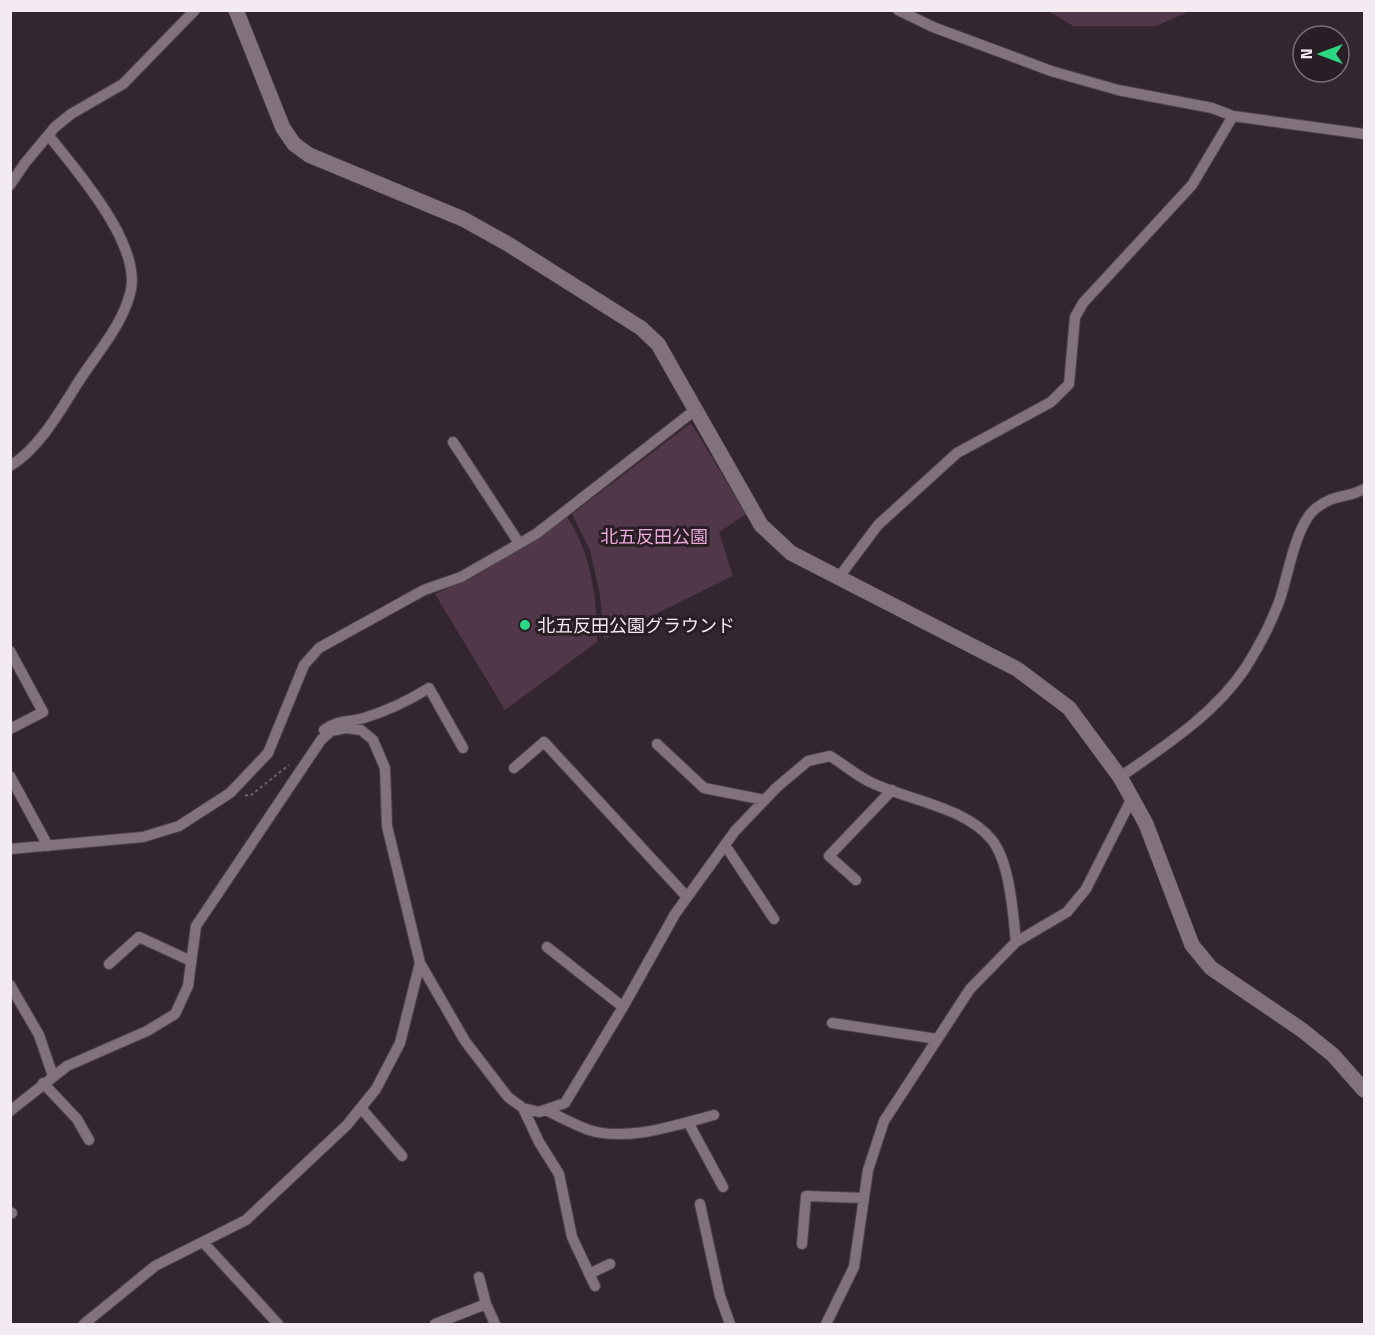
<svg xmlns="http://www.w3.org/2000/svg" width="1375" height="1335" font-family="'Titillium Web','Noto Sans JP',sans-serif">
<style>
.green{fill:#50374a}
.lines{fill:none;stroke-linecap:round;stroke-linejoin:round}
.street-casing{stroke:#4f444c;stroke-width:12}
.secondary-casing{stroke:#4f444c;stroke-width:16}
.path{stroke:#6d626b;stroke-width:2;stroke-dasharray:3 3;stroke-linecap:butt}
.street{stroke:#81727d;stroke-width:10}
.secondary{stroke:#81727d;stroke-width:15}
.poi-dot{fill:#2dd884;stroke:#291d26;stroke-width:2}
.labels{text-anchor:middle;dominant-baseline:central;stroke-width:6;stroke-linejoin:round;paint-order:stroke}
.park-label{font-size:18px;fill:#eba9db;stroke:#291d26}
.poi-label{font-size:18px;fill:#f4ebf2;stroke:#291d26;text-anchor:start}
</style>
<rect width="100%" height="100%" fill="#332630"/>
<path class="green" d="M1048,11h142l-34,15h-83z
M691,423l55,91 -27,18 14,44 -129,63 -4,-44 -10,-45 -18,-36z
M567,517c25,38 30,81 30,125l-92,68 -70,-116 41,-18z"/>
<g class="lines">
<defs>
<path id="street" d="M898,10l35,17 118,44 67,19 94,18 21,8 131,18
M10,185l15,-22 30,-36 16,-13 52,-30 72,-74
M453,442l66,101
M10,466c30,-18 51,-57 69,-85 18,-28 42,-54 51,-87 14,-47 -53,-123 -81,-158
M839,577l39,-52 79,-72 94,-51 18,-18 6,-67 8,-14 109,-118 41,-69
M10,651l33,61 -33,17
M324,730c15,-11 23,-7 40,-12 23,-7 44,-17 65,-30l34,60
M657,744l47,44 61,12
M514,768l30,-26 143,155
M10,776l38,70
M1120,777c45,-31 96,-64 126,-110 12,-19 25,-44 33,-65 9,-25 16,-76 36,-93 20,-16 31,-10 49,-20
M725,845l49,74
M10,849l133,-12 36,-11 51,-33 38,-40 36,-88 15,-17 105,-58 37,-13 75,-43 159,-124
M856,880l-27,-24 63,-66
M547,947l76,60
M109,964l30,-27 52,24
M10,985l29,50 14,41
M832,1023l105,16
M43,1083l34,36 12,21
M361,1108l41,48
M523,1108l16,34 20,32 13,63 23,49
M546,1110c14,7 29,15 43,20 39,12 87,-5 125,-15
M10,1111l57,-45 80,-35 28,-17 13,-28 8,-60 125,-186 10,-9 15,-3 15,2 12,10 12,28 2,58 33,137 45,78 43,56 15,11 16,4 26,-9 58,-96 52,-93 60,-83 41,-43 32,-27 22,-5c13,8 25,18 38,25 37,19 97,25 124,59 18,23 21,73 24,102
M688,1122l35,65
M700,1204l20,92 10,28
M10,1212l2,1
M203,1242l75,82
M802,1244l4,-48 58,2
M589,1274l21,-10
M479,1277l7,27
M84,1324l71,-58 91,-46 101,-95 29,-36 24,-46 20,-80
M435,1324l51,-20 9,20
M826,1324l28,-57 14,-97 16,-49 86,-132 46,-47 51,-30 19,-23 46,-91"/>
<path id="secondary" d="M236,10l47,118 11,16 15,11 154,64 45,25 133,84 17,16 103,181 30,28 226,116 52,39 51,69 26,47 46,121 19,23 91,62 31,25 31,35"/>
</defs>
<use href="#street" class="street-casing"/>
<use href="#secondary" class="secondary-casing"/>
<path class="path" d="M245,795l5,1 39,-31"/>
<use href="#street" class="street"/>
<use href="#secondary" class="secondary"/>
</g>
<circle class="poi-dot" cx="525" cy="625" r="6"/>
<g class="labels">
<g class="park-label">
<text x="654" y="536">北五反田公園</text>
</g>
<g class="poi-label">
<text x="537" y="625">北五反田公園グラウンド</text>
</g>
</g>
<rect width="1375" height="1335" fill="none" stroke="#f4ebf2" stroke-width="24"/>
<g transform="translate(1321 54) rotate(270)"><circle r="28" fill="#291d26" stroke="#7a6f78" stroke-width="1.5"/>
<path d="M0-4.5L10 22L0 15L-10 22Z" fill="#2dd884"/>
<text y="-9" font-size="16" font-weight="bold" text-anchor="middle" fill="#f4ebf2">N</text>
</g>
</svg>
